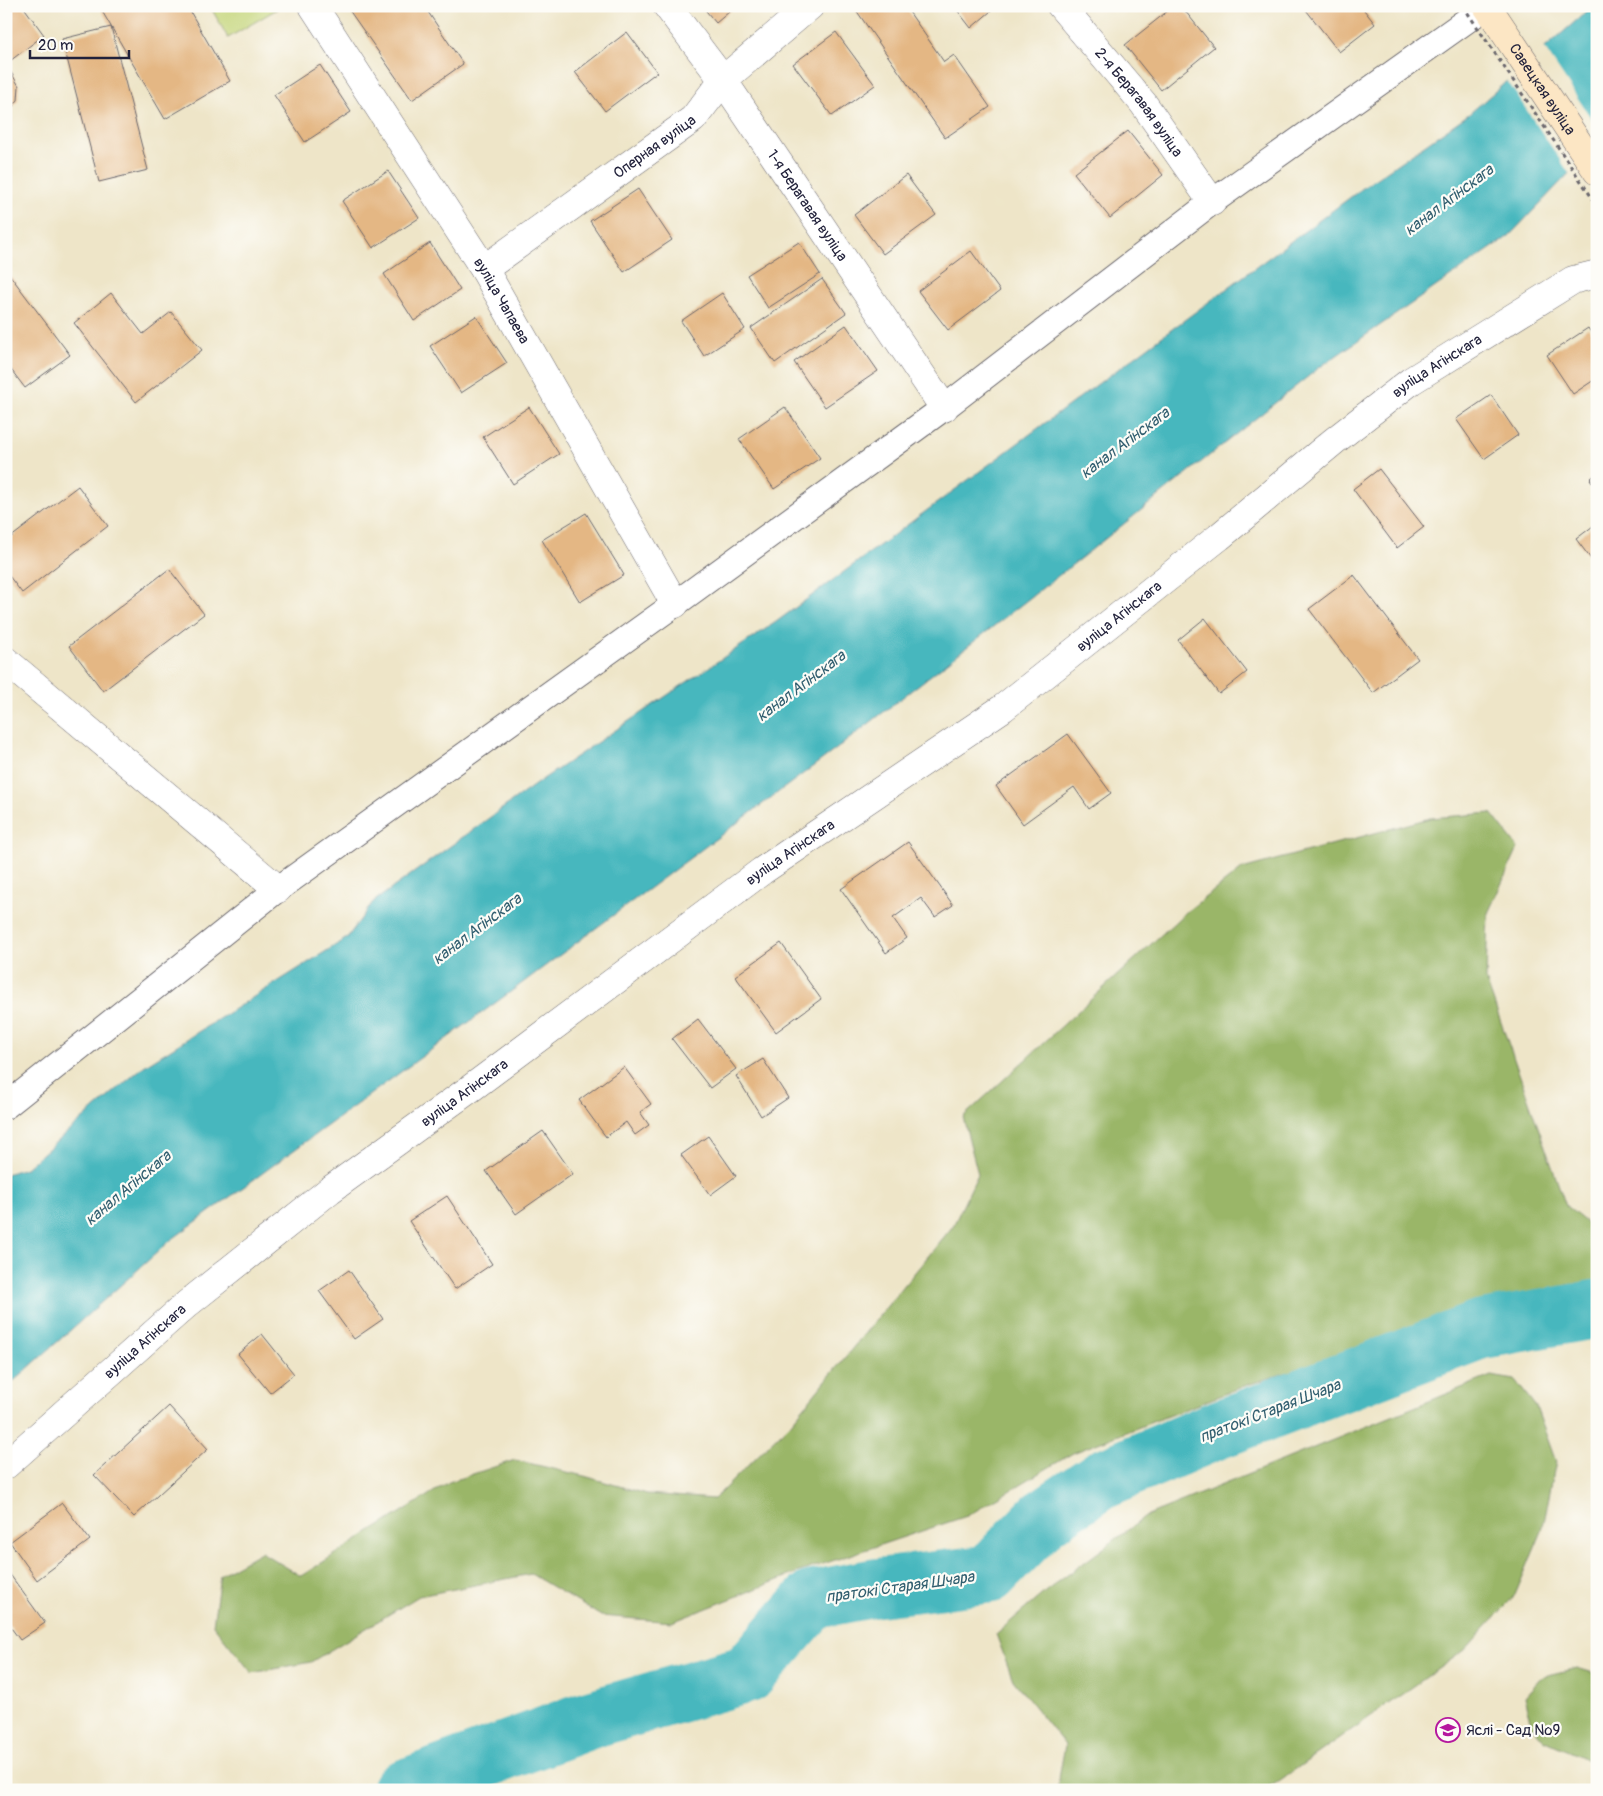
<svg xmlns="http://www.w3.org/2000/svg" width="1603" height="1796" font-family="Pangolin,sans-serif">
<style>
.green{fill:#c3d477;stroke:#727b59}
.forest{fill:#9ab668;stroke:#5e6c52}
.water{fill:#47b7be;stroke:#346c7c}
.pier{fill:#eee5c8}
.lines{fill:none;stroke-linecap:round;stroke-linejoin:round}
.river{stroke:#47b7be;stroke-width:59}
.building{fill:#e4b784}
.pedestrian-casing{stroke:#69666c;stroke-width:27}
.minor-casing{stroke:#69666c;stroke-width:29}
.secondary-casing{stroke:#69666c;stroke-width:29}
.pedestrian{stroke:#fff;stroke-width:25}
.minor{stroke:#fff;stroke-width:28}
.secondary{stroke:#fce6c4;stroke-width:28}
.path-bridge{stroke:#69666c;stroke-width:3;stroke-dasharray:4 4;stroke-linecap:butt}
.labels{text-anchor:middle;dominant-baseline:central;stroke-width:4.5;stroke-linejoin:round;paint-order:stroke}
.street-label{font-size:15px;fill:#22223b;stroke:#fdfcf7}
.poi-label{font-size:15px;fill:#22223b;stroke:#fdfcf7;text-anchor:start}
.water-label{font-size:16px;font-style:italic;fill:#315e6f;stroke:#fdfcf7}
</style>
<rect width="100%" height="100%" fill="#fdfcf7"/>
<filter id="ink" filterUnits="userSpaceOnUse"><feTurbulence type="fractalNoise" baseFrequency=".02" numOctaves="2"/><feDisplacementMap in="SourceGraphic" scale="10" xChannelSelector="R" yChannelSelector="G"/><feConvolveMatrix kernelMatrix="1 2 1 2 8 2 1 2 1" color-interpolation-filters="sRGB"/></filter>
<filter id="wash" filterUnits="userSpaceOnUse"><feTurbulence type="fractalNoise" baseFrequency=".0096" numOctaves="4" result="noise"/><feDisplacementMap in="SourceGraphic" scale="20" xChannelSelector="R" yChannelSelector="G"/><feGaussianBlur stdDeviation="1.12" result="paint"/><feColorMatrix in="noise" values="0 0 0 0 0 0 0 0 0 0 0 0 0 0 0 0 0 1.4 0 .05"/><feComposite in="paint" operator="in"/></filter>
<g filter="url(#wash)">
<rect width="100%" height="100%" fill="#eee5c8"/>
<path class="green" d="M210,6h65l2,3 -49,29z"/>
<path class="forest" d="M1491,813l27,35 -30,65 -2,67 80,226 27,22 4,-1v55l-30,3 -320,100 -174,68 -106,63 -171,57 -124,49 -71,-6 -70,-42 -112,22 -108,66 -59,11 -39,-48 7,-50 41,-23 40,24 148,-94 66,-22 69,16 63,18 67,5 77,-76 162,-197 25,-52 -15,-57 223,-205 56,-43 188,-51z
M1491,1376l24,4 21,27 20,55 -14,69 -27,64 -50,55 -199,140h-209l8,-45 -52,-65 -17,-46 50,-43 102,-76z
M1577,1668l20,6v90l-53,-24 -12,-14 -7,-30 18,-20z"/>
<path class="water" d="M1593,6h4v138l-88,92 -189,131 -230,184 -255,199 -326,243 -338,247 -165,148v-214l20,-6 118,-102 203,-128 26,-36 170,-123 233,-157 595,-440 98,-68z"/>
<path class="pier" d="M1543,46l54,81v21l-26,28 -65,-97z"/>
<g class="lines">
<path class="river" d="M401,1790l190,-71 156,-45 65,-74 62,-12 115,-14 55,-56 58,-39 110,-47 268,-102 117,-21"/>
</g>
<g id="blocks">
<path class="building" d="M6,6h17l21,29 -38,29 13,22 -1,14 -12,15z
M99,6h88l43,75 -65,38z
M354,6h70l39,58 -51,36 -63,-90z
M702,6h34l-20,17z
M862,6h43l39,56 10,-7 36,52 -45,31 -89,-128z
M954,6h43l-26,22z
M1174,6h7l33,41 -53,43 -36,-45z
M1303,6h58l14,18 -36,28z
M111,27l37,143 -49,12 -37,-143z
M627,32l30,40 -52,39 -30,-39z
M836,32l39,53 -43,31 -39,-52z
M320,65l31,47 -46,30 -31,-47z
M1128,131l35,44 -53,43 -36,-45z
M388,171l31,47 -46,30 -31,-47z
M906,175l30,40 -53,39 -29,-39z
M638,189l34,51 -48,32 -34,-51z
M799,242l21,32 -52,34 -21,-33z
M430,243l30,47 -46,31 -30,-47z
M971,251l29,40 -52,39 -30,-39z
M6,270l64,85 -45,33 -19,-25z
M822,279l24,34 -71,50 -24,-35z
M111,293l32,41 28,-22 31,38 -66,52 -62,-79z
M722,293l23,36 -41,27 -23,-35z
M476,316l31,47 -46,30 -31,-47z
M846,325l32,46 -53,36 -31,-45z
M1588,328l9,13v37l-24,16 -26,-39z
M1491,395l27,40 -34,24 -28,-40z
M529,407l30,47 -46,30 -30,-47z
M785,407l35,51 -46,31 -35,-50z
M1379,469l45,58 -27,21 -44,-59z
M1597,473v16l-7,-10z
M78,486l30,40 -86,67 -16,-21v-31z
M586,513l38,62 -44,27 -38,-62z
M1597,523v37l-3,3 -18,-24z
M169,569l35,45 -101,77 -34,-45z
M1354,575l64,84 -45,34 -64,-84z
M1205,618l42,54 -28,22 -41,-54z
M1068,734l43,59 -22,16 -15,-22 -51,37 -27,-38z
M908,842l45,63 -18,12 -14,-19 -28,20 14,20 -21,15 -45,-64z
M781,943l40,56 -45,33 -41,-56z
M698,1019l38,50 -26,19 -38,-49z
M763,1059l25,39 -27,18 -25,-40z
M624,1067l27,37 -11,8 9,13 -14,10 -9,-13 -20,15 -27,-37z
M543,1131l30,43 -57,40 -30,-43z
M708,1136l28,40 -26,19 -29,-40z
M447,1196l45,68 -37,25 -46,-68z
M349,1270l34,49 -29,20 -35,-48z
M262,1334l32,40 -24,19 -32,-39z
M169,1406l39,43 -74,68 -40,-42z
M62,1503l28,37 -53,40 -27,-38z
M6,1569l39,54 -25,17 -14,-19z"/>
</g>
</g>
<g filter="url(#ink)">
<use href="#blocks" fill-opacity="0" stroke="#69666c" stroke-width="1"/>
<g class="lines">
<defs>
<path id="pedestrian" d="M6,1106l272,-217 397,-285 269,-196 268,-206 275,-196"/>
<g id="minor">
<path id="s1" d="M313,6l171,263 191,335"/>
<path id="s2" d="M667,6l56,74 221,328"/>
<path id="s3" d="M1061,6l82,97 69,99"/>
<path id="s4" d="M484,269l209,-150 30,-39 87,-74"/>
<path d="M6,661l272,228"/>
<path id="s5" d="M6,1465l181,-161 143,-114 144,-104 288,-215 241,-163 216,-171 115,-96 77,-60 162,-101 24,-6"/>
</g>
<g id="secondary">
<path id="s6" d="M1487,6l110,165"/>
</g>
</defs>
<use href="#pedestrian" class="pedestrian-casing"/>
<use href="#minor" class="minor-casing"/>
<use href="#secondary" class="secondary-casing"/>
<use href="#pedestrian" class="pedestrian"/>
<use href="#minor" class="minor"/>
<use href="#secondary" class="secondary"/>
<path class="path-bridge" d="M1463,6l134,199"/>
</g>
</g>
<defs>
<symbol id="school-ring" viewBox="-11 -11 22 22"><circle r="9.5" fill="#fdfcf7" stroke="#b5179e" stroke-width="1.5"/><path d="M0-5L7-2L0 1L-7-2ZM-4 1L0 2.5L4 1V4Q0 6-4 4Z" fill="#b5179e"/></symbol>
</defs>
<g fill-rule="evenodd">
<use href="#school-ring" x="1434" y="1716" width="28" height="28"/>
</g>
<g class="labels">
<g class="street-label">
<text stroke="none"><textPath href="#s6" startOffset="100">Савецкая вуліца</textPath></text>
<text stroke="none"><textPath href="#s3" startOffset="124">2-я Берагавая вуліца</textPath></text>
<text stroke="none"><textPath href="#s4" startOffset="210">Оперная вуліца</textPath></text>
<text stroke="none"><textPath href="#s2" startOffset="244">1-я Берагавая вуліца</textPath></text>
<text stroke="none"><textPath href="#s1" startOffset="350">вуліца Чапаева</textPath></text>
<text stroke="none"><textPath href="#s5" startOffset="1806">вуліца Агінскага</textPath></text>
<text stroke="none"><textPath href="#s5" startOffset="1401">вуліца Агінскага</textPath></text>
<text stroke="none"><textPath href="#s5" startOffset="996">вуліца Агінскага</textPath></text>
<text stroke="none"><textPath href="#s5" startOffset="591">вуліца Агінскага</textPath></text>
<text stroke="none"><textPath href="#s5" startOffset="186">вуліца Агінскага</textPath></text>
</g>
<g class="poi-label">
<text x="1466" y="1730">Яслі - Сад №9</text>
</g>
<g class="water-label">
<text transform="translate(1449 200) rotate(-37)">канал Агінскага</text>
<text transform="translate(1125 443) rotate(-37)">канал Агінскага</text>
<text transform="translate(801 686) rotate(-37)">канал Агінскага</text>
<text transform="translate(477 929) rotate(-37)">канал Агінскага</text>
<text transform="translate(128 1188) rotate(-40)">канал Агінскага</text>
<text transform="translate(1270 1411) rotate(-21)">пратокі Старая Шчара</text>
<text transform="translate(900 1587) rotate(-8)">пратокі Старая Шчара</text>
</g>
</g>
<rect width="1603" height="1796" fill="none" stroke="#fdfcf7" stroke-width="25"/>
<path d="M30 50v8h99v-8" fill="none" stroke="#22223b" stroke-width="2.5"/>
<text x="38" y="50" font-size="15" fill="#22223b" stroke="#fdfcf7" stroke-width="4" paint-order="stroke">20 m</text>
</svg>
